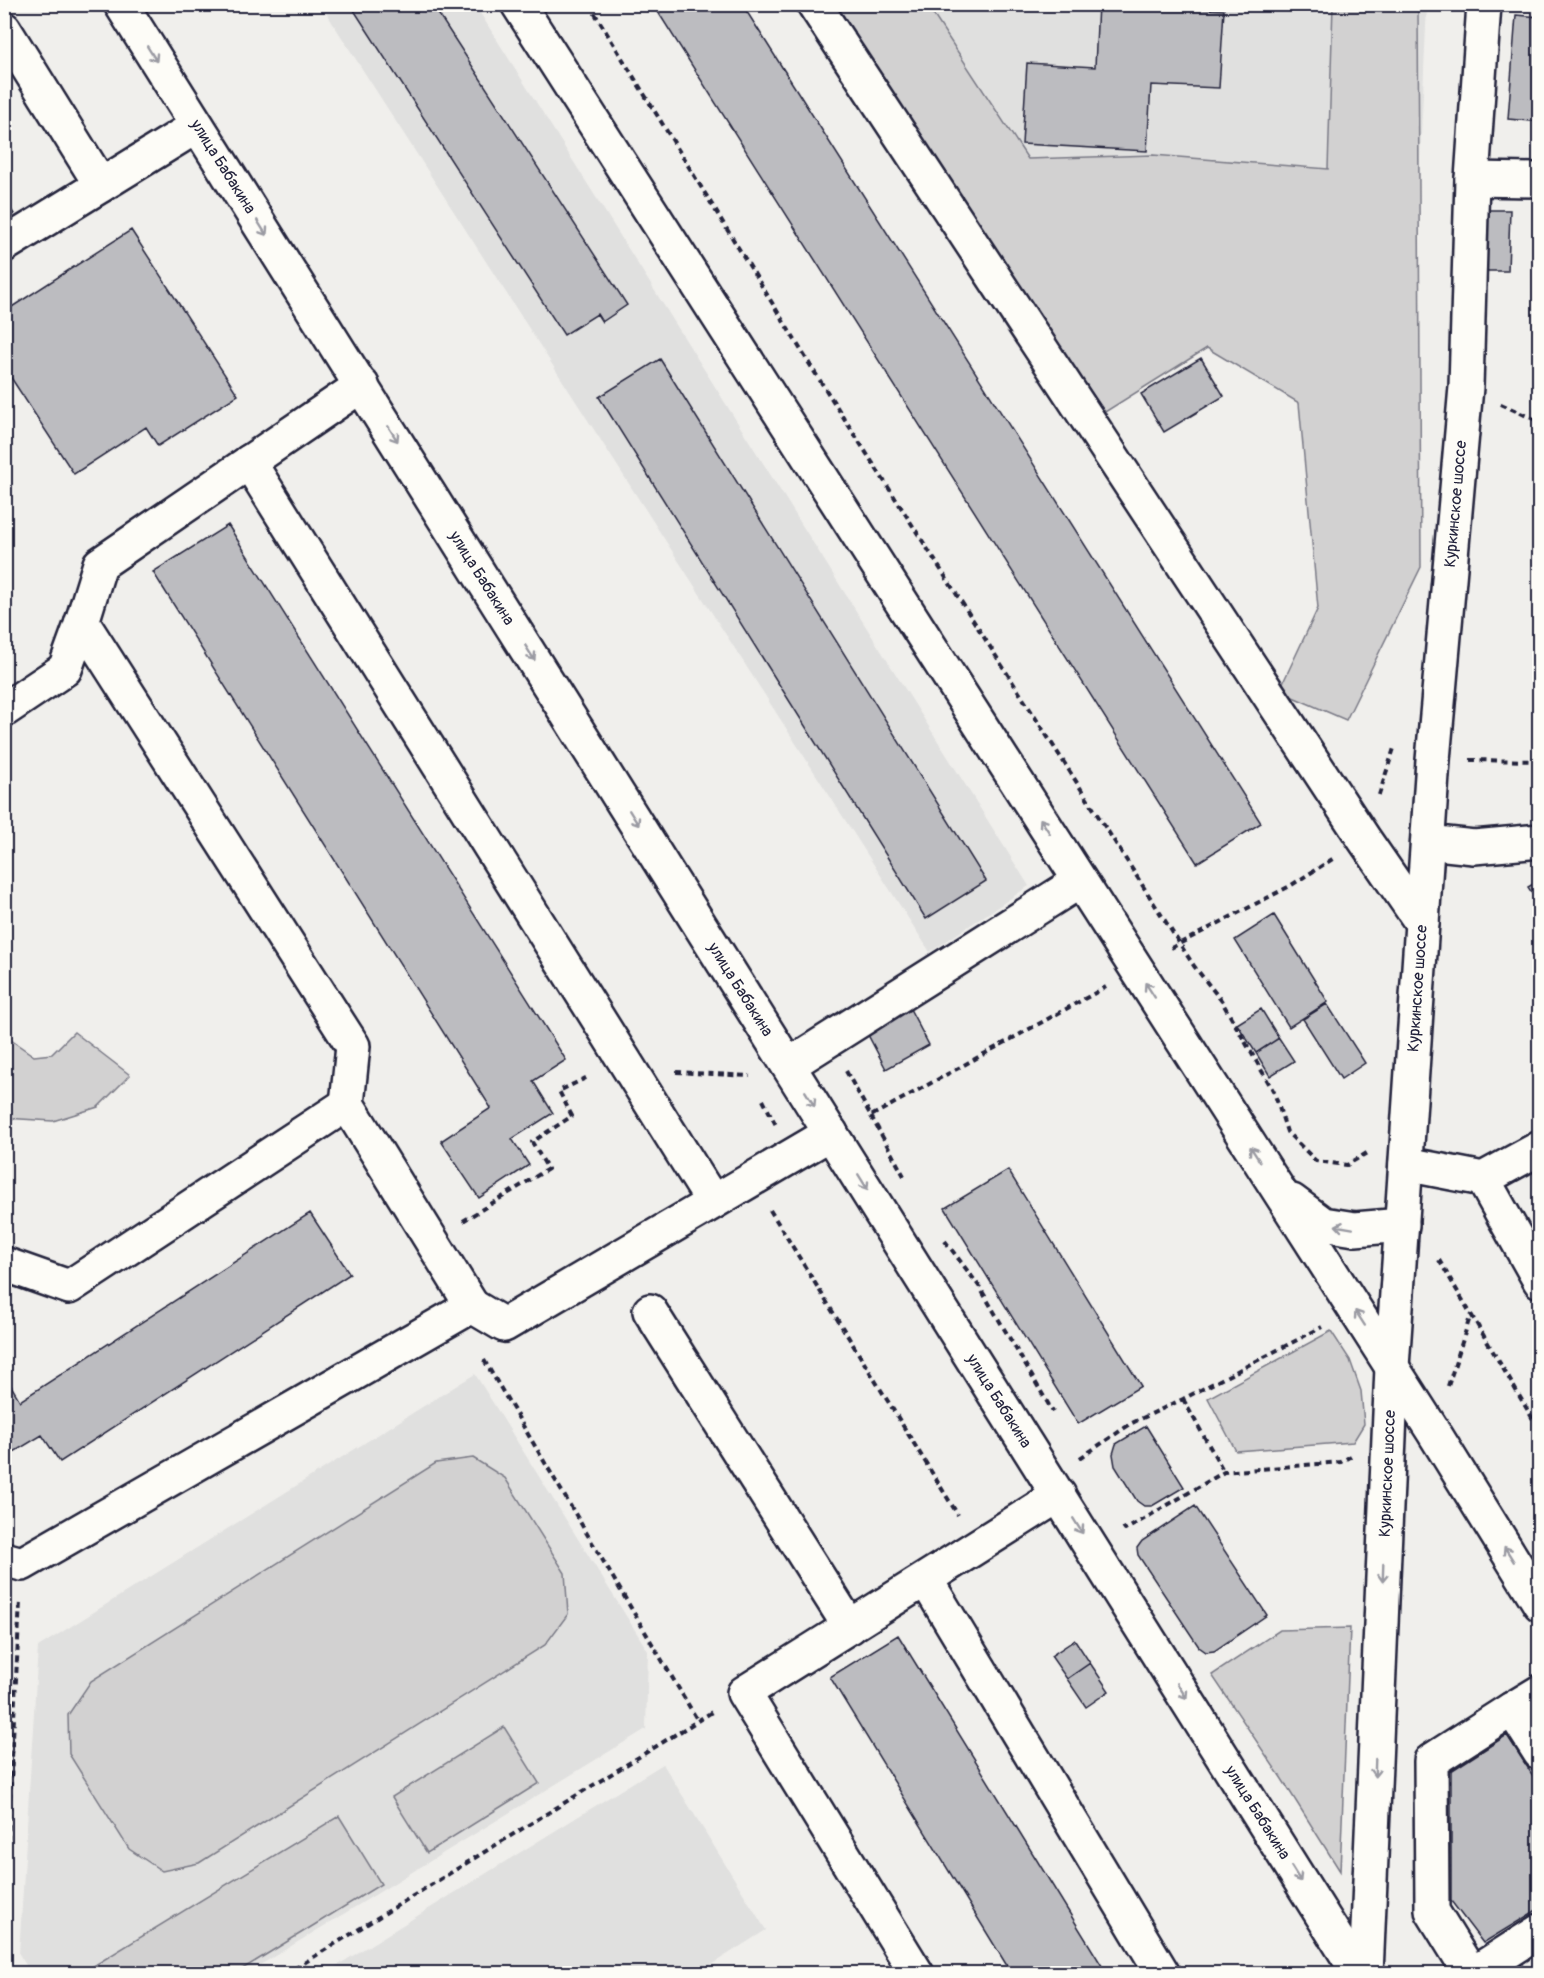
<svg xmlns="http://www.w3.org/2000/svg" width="1544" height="1978" font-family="Pangolin,sans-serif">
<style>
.built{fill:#e0e0df}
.green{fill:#d2d1d1;stroke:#7a7a86;stroke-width:1.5}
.building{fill:#bcbcc0;stroke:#22223b;stroke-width:1.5}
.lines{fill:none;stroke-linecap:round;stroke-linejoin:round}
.minor-casing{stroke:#22223b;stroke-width:38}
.path{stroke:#22223b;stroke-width:4;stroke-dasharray:6 4.5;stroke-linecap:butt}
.minor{stroke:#fdfcf7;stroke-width:33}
.oneway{stroke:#9a9aa2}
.labels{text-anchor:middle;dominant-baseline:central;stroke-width:5;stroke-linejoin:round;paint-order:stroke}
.street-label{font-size:16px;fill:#22223b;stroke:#fdfcf7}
</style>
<rect width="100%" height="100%" fill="#f0efec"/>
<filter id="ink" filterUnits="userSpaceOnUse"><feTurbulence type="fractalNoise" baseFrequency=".0167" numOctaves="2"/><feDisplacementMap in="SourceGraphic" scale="12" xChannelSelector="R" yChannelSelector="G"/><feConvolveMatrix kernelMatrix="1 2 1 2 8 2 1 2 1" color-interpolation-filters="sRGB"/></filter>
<g filter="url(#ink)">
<path class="built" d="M321,5h154l554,881 -99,66z
M870,5h557l-10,219 -400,-38z
M475,1374l173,277 -2,78 -399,244h-216l-12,-19 19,-307z
M663,1764l103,166 -60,38 3,5h-384z"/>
<path class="green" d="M819,5h108l101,154 125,-4 175,14 5,-164h85l3,562 -75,153 -67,-29 39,-83 -19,-205 -92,-55 -102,64z
M74,1032l56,43 -32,32 -45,14 -48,-3v-82l29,20 18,-2z
M1331,1331l19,29 11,31 3,33 -11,18 -117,9 -28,-53z
M473,1458l32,20 60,95 3,41 -23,31 -346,218 -37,8 -33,-22 -60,-95 -1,-39 23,-34 345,-218z
M1350,1628l-10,243 -58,-92 -70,-104 68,-45z
M504,1727l35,56 -112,70 -35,-56z
M339,1816l42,68 -145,89h-154z"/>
<path class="building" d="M350,4h82l195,301 -25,17 -5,-8 -33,21z
M653,4h89l519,819 -64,40z
M1098,4h63v3l63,3 -5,78 -68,-3 -4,66 -125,-7 5,-81 68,4z
M1516,15l24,2v105l-32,-3z
M4,199l10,15 -10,5z
M1486,210h24l-2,61h-24z
M131,230l107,165 -80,51 -12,-19 -72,47 -70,-107v-55z
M1201,358l23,38 -60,36 -23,-38z
M660,359l326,522 -60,38 -327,-522z
M228,525l338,535 -33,21 20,32 -41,26 17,26 -50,33 -38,-57 50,-33 -338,-536z
M1540,880v25l-12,-18z
M1274,915l54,87 -39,25 -54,-87z
M1327,1004l38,59 -24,16 -38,-60z
M909,1007l20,38 -43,24 -20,-38z
M1261,1009l18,29 -23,15 -19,-29z
M1279,1038l15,23 -24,15 -14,-23z
M1008,1170l133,216 -63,38 -133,-216z
M310,1213l40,61 -290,188 -18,-27 -38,23v-84l16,27z
M1146,1426l38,61 -32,19h-8l-7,-5 -22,-35 -2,-12 3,-10z
M1195,1506l72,109 -53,36 -8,1 -7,-5 -61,-92 -1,-7 5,-7z
M898,1635l209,339h-95l-182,-297z
M1075,1640l15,23 -23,16 -16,-23z
M1090,1663l19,28 -23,16 -19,-28z
M1507,1735l33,52v121l-57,35 -32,-42v-130z"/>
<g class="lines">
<defs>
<g id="minor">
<path id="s1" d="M121,4l1238,1970"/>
<path d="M518,4l915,1427 107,173"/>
<path d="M814,4l550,835 58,84"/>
<path d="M4,29l97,156"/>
<path d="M1472,179l68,1"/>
<path d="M4,245l193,-119"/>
<path d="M249,462l464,740"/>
<path d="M82,622l271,424 -6,58 125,202"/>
<path d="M4,710l61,-41 17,-47 18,-58 262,-179"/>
<path d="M1428,842l46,5 66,-6"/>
<path d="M789,1065l291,-184"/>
<path d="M1406,1164l77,15 57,-31"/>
<path d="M1483,1179l57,102"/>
<path d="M1292,1201l31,23 32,5 47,-4"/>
<path d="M4,1264l65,23 278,-183"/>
<path d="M650,1311l200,316"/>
<path d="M4,1559l18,5 450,-258 32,19 327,-192"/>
<path d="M926,1580l237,394"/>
<path d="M1540,1692l-28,17 28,44"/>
<path d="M917,1974l-173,-281 315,-198"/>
<path id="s2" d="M1366,1974l26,-607 41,-607 33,-373 6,-208 12,-175"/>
<path d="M1471,1974l-39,-63 -1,-150 81,-52"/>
<path d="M1473,1974l67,-43"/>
</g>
</defs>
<use href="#minor" class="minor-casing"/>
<path class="path" d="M589,4l223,364 382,598 27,34 53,92 13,40 29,29 31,4 23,-14
M1501,404l39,18
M1470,760l70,1
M1379,795l16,-50
M1171,948l119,-62 44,-28
M846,1071l25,45 235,-129
M676,1072l74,4
M763,1100l13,25
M871,1116l33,60
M770,1210l188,305
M463,1221l85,-52 -16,-27 40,-26 -13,-25 31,-15
M945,1241l34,45 74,126
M1439,1260l101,171
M484,1360l214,361
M1448,1386l23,-72
M1183,1399l41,73
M1080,1458l52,-35 51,-24 139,-72
M1123,1527l2,3 99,-58 117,-10 10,-6
M4,1914l16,-313
M4,1966l5,8
M286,1974l426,-262"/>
<use href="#minor" class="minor"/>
</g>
<defs><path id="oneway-shaft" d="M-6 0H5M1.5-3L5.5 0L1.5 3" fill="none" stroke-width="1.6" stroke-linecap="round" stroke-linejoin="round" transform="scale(1.5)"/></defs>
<g class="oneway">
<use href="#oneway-shaft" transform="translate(152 54) rotate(58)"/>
<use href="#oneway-shaft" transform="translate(262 228) rotate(58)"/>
<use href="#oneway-shaft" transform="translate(393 434) rotate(58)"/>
<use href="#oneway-shaft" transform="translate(530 653) rotate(58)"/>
<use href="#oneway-shaft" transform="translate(634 818) rotate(58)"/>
<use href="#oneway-shaft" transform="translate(1045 826) rotate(-123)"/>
<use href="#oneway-shaft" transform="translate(1150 990) rotate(-123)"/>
<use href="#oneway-shaft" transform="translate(810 1099) rotate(58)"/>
<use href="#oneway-shaft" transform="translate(1255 1154) rotate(-123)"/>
<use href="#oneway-shaft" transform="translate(863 1182) rotate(58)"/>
<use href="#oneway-shaft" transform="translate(1344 1227) rotate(-170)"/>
<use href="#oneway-shaft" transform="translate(1360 1318) rotate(-123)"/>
<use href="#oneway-shaft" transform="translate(1078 1526) rotate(58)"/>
<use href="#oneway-shaft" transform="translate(1509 1554) rotate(-122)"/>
<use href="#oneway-shaft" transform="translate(1383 1573) rotate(92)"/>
<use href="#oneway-shaft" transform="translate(1182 1691) rotate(58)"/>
<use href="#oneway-shaft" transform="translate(1375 1768) rotate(92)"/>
<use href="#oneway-shaft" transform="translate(1296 1874) rotate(58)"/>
</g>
</g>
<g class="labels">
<g class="street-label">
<text stroke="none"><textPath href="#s1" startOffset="192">улица Бабакина</textPath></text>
<text stroke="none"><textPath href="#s2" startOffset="1473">Куркинское шоссе</textPath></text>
<text stroke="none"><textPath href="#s1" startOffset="678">улица Бабакина</textPath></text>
<text stroke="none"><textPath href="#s2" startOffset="987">Куркинское шоссе</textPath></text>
<text stroke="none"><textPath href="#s1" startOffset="1164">улица Бабакина</textPath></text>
<text stroke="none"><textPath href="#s1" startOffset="1650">улица Бабакина</textPath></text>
<text stroke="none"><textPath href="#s2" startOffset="501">Куркинское шоссе</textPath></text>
<text stroke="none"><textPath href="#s1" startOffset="2136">улица Бабакина</textPath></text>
</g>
</g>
<rect width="1544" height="1978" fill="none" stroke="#fdfcf7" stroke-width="24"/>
<rect x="12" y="12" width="1520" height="1954" fill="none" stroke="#22223b" stroke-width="2" filter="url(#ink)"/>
</svg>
